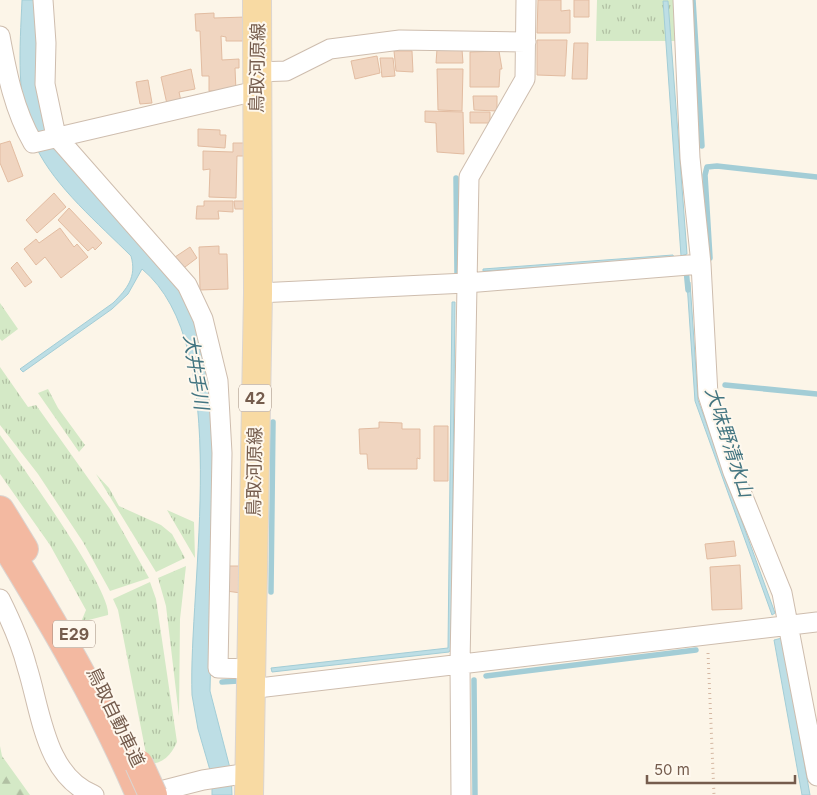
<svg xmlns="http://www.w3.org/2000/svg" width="817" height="795" font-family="Inter,'Noto Sans JP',sans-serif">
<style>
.grass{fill:url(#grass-tufts)}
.forest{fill:url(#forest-firs)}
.water{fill:#bddee5;stroke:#a3cdd6}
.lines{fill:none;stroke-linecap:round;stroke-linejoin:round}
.stream{stroke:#a3cdd6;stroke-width:5.5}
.building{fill:#f0d5c0;stroke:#e2bca1}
.minor-casing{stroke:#cebdae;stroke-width:21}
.primary-casing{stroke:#dbd5d1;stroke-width:30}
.motorway-casing{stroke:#dbd5d1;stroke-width:30}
.path{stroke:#d5b8a3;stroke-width:3;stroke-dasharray:1 4;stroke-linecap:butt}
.minor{stroke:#fff;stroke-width:19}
.primary{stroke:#f8daa3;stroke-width:28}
.motorway{stroke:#f3b9a1;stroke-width:28}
.motorway-bridge-casing{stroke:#dbd5d1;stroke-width:30;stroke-linecap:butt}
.motorway-bridge{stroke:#f3b9a1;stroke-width:28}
.labels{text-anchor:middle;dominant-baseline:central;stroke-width:4;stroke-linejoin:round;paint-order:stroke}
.shield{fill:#fef8ee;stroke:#9e8b7d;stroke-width:1}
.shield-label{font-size:16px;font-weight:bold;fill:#755c4d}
.street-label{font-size:18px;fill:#755c4d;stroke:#fef8ee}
.water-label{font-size:19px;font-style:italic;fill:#437581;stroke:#fef8ee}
</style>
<defs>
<pattern id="grass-tufts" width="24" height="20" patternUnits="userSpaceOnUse" patternTransform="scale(1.25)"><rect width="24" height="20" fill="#d4e9c6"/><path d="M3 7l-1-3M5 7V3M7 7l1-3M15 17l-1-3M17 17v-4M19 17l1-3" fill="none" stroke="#b1c0a3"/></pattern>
<pattern id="forest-firs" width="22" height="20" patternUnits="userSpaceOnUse" patternTransform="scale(1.25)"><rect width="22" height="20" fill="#d4e9c6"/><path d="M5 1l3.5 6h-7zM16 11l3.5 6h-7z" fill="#b1c0a3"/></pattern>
</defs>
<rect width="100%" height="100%" fill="#fcf5e8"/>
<path class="grass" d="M597,0h76l2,41h-79z
M0,303l18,26 -16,12 -2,-2z
M0,367l28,40 8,-2 74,104 39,69 -39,13 -27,-49 -45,-68 -38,-49z
M48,389l10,19 27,37 -6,7 -41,-59z
M0,435c19,27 112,155 108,180l-27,7 5,-12 -36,-65 -50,-71z
M96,474l13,14 10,18 42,19 11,9 13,24 -29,14z
M167,510l27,12 1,36z
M186,566l-6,53 -1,97 -13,-110 -8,-28z
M150,582l6,17 21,143c-6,13 -14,22 -29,22l-30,-154 -5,-11z"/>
<path class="forest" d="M0,746l2,10 28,39h-30z"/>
<path class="water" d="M22,0h14l24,154 119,134 19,33 18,105 -6,265 21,81 1,23h-20v-18l-14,-48 -6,-34c-4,-110 43,-349 -50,-426l-14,25 -16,15 -89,63 -3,-3 93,-66c14,-14 24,-26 18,-47 -32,-32 -76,-69 -95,-109 -21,-43 -16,-100 -14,-147z
M663,1h5l19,253 -6,2z
M673,255l1,3 -191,13v-2z
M690,282l8,118 77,213 -3,2 -77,-214 -8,-118z
M452,302h3l-4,347 -2,3 -177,20 -1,-4 177,-20z
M782,638l28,157h-8l-28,-155z"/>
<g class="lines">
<path class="stream" d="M693,0l9,146
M456,178l1,95
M710,258l-5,-83 2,-8 10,-1 100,11
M686,269l2,21
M725,385l92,9
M271,592l2,-170
M486,676l210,-26
M474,680l1,115
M222,682l16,-1"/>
</g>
<path class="building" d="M538,0h23v11l9,-1v23h-33z
M574,0h15v17h-15z
M214,13v5l32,-1 1,24h-21v-4l-5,-1 1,24 17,-1v9h-4l1,23h-27v-15h-7l-2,-45h-4l-1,-17z
M537,40h30l-2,36 -28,-1z
M574,43h14l-1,36h-15z
M437,49h25l1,14h-27z
M394,51h18l1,21 -17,-1z
M499,51l3,18h-2l-1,18h-29v-35z
M377,56l3,17 -25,6 -4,-18z
M380,58h13l2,18 -13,1z
M191,69l4,20 -16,3 2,9 -14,3 -6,-27z
M437,69h26l-1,42 -24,-1z
M148,80l4,23 -12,1 -4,-22z
M473,96h24v15l-23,-1z
M425,111l38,1 1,42 -27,-2 -1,-29 -11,-1z
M470,112h20v11h-20z
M198,129l22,1v5h6l-1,13 -27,-2z
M10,141l13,35 -15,6 -8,-19v-19z
M233,143h13v13h-9l-1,42 -27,-1 1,-28 -7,1v-19l30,1z
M54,193l12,14 -29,26 -11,-13z
M204,201h29v11l-15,-1 1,8h-23l1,-13h7z
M234,201h13v8h-12z
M69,208l33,35 -7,7 -2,-3 -5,4 -30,-31z
M60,228l14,19 3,-3 11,13 -27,21 -16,-21 -9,8 -12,-16 12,-10 3,4z
M219,246v8h8l1,35 -28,1 -1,-43z
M190,247l7,11 -16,12 -9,-11z
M17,262l15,20 -7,5 -14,-19z
M379,422l23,1v6h18v30l-3,-1v11h-49l-1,-15h-7l-1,-25 20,-1z
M434,426h14v55h-14z
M734,541l2,15 -29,3 -2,-15z
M740,565l2,44 -30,1 -2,-43z
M227,566h15l-1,27 -15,-2z"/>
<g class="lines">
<defs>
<path id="minor" d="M43,0l3,43 -1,41 11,52 131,149 16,34 15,62 4,72 -4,215 32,1
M683,0l7,158 11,106 7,131 25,77 49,121 35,183
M0,36c7,38 14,74 33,107l223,-52
M257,72l29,-1 44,-22 70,-9 126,2
M258,293l208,-10 235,-19
M0,599c11,22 21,45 27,68 14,44 18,109 67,128
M250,689l567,-67
M145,795l58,-15 46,-7
M461,795l-1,-131 9,-487 56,-98 1,-79"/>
<path id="primary" d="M249,795l9,-502 -1,-293"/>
<path id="motorway" d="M0,510l24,39
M0,536c51,83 102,169 140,259"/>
</defs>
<use href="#minor" class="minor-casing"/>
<use href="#primary" class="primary-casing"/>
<use href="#motorway" class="motorway-casing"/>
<path class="path" d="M708,653l6,142"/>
<use href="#minor" class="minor"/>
<use href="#primary" class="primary"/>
<use href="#motorway" class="motorway"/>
<defs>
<path id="motorway-bridge" d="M139,764l14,31"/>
</defs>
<use href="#motorway-bridge" class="motorway-bridge-casing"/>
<use href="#motorway-bridge" class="motorway-bridge"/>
</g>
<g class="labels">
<g class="shield">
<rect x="239" y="384.5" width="32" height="27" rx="4"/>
<rect x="53" y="620.5" width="42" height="27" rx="4"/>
</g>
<g class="shield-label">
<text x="255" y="398">42</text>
<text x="74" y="634">E29</text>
</g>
<g class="street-label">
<text transform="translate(257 68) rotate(-89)">鳥取河原線</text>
<text transform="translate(254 472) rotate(-89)">鳥取河原線</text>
<text transform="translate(116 717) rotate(64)">鳥取自動車道</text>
</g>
<g class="water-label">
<text transform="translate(196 372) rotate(81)">大井手川</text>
<text transform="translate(729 442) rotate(72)">大味野清水山</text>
</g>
</g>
<path d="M647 775v8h148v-8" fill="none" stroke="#755c4d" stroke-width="2.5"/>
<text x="654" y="775" font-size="15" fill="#755c4d" stroke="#fef8ee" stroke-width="4" paint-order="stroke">50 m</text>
</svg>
